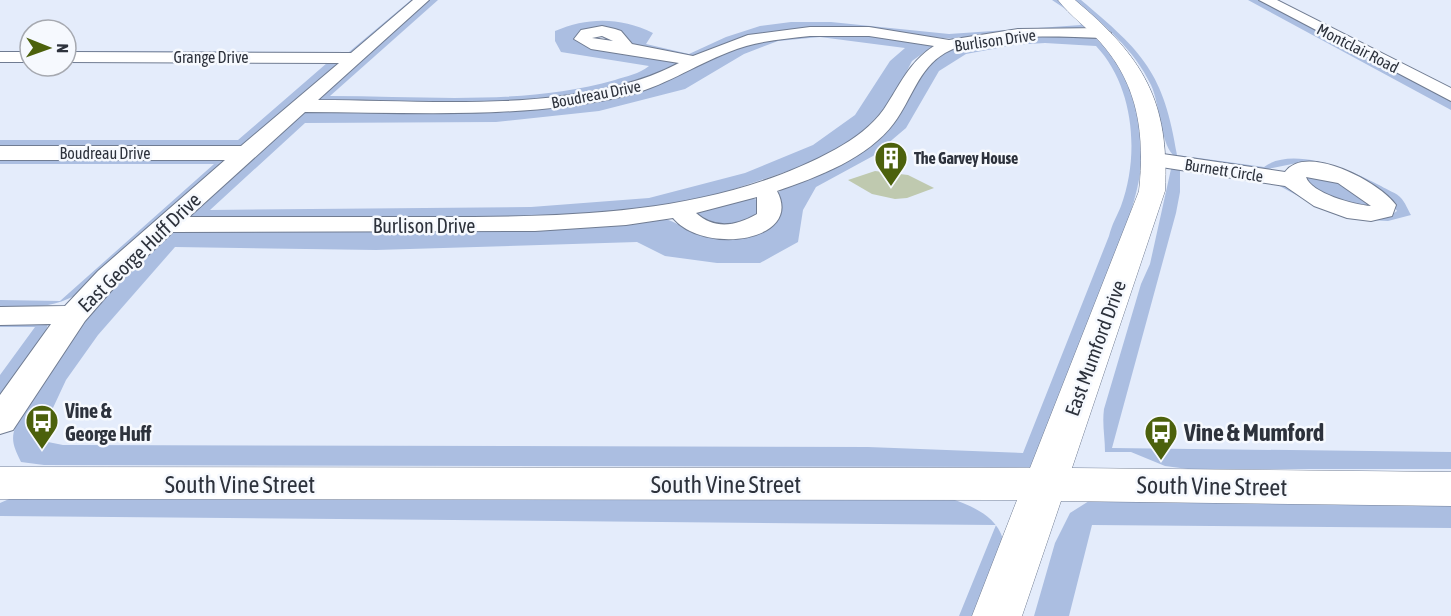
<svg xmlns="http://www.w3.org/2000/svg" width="1451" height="616" font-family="'Asap Condensed',sans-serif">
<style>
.green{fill:#abbee1;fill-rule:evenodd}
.building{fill:#bfc9af}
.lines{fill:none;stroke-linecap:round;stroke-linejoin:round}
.minor-casing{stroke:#707c92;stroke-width:2}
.tertiary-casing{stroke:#707c92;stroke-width:1}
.minor{fill:#fff;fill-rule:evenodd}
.tertiary{fill:#fff;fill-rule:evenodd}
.labels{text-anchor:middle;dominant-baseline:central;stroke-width:5;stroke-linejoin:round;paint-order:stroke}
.far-street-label{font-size:16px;fill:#2d323c;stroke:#f6f9fe}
.far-poi-label{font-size:16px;font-weight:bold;fill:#2d323c;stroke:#f6f9fe;text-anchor:start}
.street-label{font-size:20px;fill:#2d323c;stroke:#f6f9fe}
.poi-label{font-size:20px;font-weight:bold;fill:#2d323c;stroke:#f6f9fe;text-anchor:start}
.near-poi-label{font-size:24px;font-weight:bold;fill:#2d323c;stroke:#f6f9fe;text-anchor:start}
.near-street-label{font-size:24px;fill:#2d323c;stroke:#f6f9fe}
</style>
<rect width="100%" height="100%" fill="#e4ecfb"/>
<path class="green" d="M411,0h6l-66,54 -285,1v-4l283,1z
M428,0h10l-108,96c94,0 194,10 285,-16 12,-4 24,-6 34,-14l-88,-14 -6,-11v-10c33,-14 65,-14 98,2l-7,11 43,10 37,-17 34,-11 31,-4h40l118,12 132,-9 -8,-11 -21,-14h6l30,27 -132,12 -147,-11 -59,8 -58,22 -53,-9 -22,-18 -19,-2 -19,4 -2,4c18,19 81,11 106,26 -52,50 -267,40 -341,40l-22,-2 -2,-3z
M1074,0h7c62,52 83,73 96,155l87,12c29,-22 89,4 117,19 6,4 16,7 20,12 4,4 7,12 10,17l-23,6 -38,-2 -22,-7 -54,-29 -94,-15v24l-4,21 -64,235 339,4v17h-263l-23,-3 -34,-14h-26c0,-15 -3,-28 -1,-43l37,-125 9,-20 21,-95 6,-3 75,11 139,38 6,-4 -9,-13 -75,-34 -16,-1 -34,7 -90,-15c-13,-14 -13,-51 -22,-70 -17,-36 -47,-60 -77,-85z
M1248,0h11l192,99v11z
M849,33l84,13 -21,15 -21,41 -31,32 -26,18 -34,15 -102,34 -126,17 -377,2 -9,-4 118,-104 264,-8 203,-68zM820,37l85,11 -15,13 -35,54 -42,30 -68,28 -96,25 -118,9 -321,3 95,-87 191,-1 103,-11 86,-22 59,-35 34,-13z
M1010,36l85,1c27,21 45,67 47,101 4,49 -25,112 -43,158 -21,57 -43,114 -65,171l-990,-2 -23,-3c-7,-15 -11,-22 -5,-37l52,-81 30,-39 67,-69 18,-6 481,-11c12,2 19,10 30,14 36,13 53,-9 81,-27l3,-13 7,-7 117,-81 34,-50 31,-12zM1045,43l51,3c38,40 44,109 25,160 -4,10 -9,18 -12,30l-86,217 -155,-6 -805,-2 -25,-5 28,-60 32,-45 77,-88 201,3 261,-8 28,14 52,7h43l38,-21 5,-32 13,-23 57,-31 33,-28 33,-57 27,-17 48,-9z
M66,59l278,3 -97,82 -11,4 -236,1v-9h238l89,-77 -261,-1z
M0,155l221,2 3,5 -139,128c-33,20 -48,16 -85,16v-6l60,1 154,-137h-214z
M1311,172l56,22 6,15 -30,-4 -41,-25z
M748,198l12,2 3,7 -14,17 -39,1 -19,-12z
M0,321l46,1 2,2 -2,7 -46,68v-24l35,-48h-35z
M16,496l931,1c24,9 48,17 56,42l-27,77h-17l37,-91 -996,-9v-13z
M1451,500v28l-359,-3 -23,91h-35l21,-73 15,-30 19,-12z"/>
<path class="building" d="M875,171l33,4 26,13 -27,10 -12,1 -23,-5 -24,-14z"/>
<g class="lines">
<defs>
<path id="minor" d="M413,0h16l-111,100c110,0 263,15 361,-37l-88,-14 -17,-10 7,-9 21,-4 13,3 6,2 11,13 61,12 55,-21 62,-8h59l80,13 69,-11 85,-1 8,5 -8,5c-44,-1 -119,-7 -158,15 -27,16 -33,46 -51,70 -26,35 -76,54 -117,68 27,51 -74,64 -104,27l-47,7 -91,6 -362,1 -55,51 -33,38 -72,109 -13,4v-39l51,-71 -51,1v-18l65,-1 33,-35 127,-111h-225v-14h241l98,-83 -273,-1v-10l285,1zM602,36l11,5 -21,-3zM810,36h59l65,10c-25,16 -34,39 -50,63 -12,17 -30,30 -48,40 -127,70 -280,68 -420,68 -76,0 -151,0 -227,0l116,-105c106,0 215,8 320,-16 38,-9 68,-30 104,-44 26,-11 54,-13 81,-16zM757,197v17c-21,12 -42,16 -61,-1z
M1259,0h18l174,88v13z
M0,52h30v10h-30z
M1156,153l129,19c21,-30 96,11 111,33l-4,11 -21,5 -24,-3 -33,-12 -29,-20 -137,-21 -3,-5 3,-5zM1306,177l32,6 33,23c-17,-1 -60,-13 -65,-29z"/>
<path id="tertiary" d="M1058,0h17c68,57 95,101 90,191l-93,277 379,4v34l-390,-5 -39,115h-50l45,-116 -1017,-1v-32l1030,1 109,-277c6,-55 0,-105 -38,-148 -13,-15 -31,-27 -43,-43z"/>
</defs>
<use href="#minor" class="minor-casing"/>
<use href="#tertiary" class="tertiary-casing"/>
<use href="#minor" class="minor"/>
<use href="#tertiary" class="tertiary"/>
</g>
<defs>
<symbol id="building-pin" viewBox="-11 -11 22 30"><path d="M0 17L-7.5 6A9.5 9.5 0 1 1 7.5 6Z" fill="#4c610c" stroke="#f6f9fe"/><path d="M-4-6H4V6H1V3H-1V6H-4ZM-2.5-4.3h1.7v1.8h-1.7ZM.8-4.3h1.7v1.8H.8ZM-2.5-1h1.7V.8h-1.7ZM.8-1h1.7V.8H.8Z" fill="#fff"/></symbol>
<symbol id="bus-pin" viewBox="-11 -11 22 30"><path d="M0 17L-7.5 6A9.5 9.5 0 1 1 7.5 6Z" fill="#4c610c" stroke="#f6f9fe"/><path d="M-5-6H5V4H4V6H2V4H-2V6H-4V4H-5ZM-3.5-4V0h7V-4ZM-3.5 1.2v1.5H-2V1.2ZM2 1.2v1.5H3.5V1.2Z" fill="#fff"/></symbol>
</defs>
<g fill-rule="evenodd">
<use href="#building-pin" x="872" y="139" width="38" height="52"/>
<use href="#bus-pin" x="23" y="402" width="38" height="52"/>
<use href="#bus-pin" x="1142" y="413" width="38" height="52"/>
</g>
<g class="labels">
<g class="far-street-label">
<text transform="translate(995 40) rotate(-8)">Burlison Drive</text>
<text transform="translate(1358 48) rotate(27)">Montclair Road</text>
<text x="211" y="57">Grange Drive</text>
<text transform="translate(596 94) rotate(-11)">Boudreau Drive</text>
<text x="105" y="153">Boudreau Drive</text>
<text transform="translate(1224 170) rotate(9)">Burnett Circle</text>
</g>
<g class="far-poi-label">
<text x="914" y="158">The Garvey House</text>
</g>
<g class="street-label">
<text x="424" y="225">Burlison Drive</text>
<text transform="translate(139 252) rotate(-44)">East George Huff Drive</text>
<text transform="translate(1095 348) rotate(-70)">East Mumford Drive</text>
</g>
<g class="poi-label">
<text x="65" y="410">Vine &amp;<tspan x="65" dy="23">George Huff</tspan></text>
</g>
<g class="near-poi-label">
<text x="1184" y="432">Vine &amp; Mumford</text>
</g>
<g class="near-street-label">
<text x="240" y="484">South Vine Street</text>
<text x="726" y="484">South Vine Street</text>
<text transform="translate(1212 486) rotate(1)">South Vine Street</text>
</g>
</g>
<g transform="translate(48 48) rotate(91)"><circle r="28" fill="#f6f9fe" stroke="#a6a9b0" stroke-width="1.5"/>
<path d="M0-4.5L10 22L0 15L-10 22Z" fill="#4c610c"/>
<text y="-9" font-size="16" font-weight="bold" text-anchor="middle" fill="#2d323c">N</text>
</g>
</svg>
